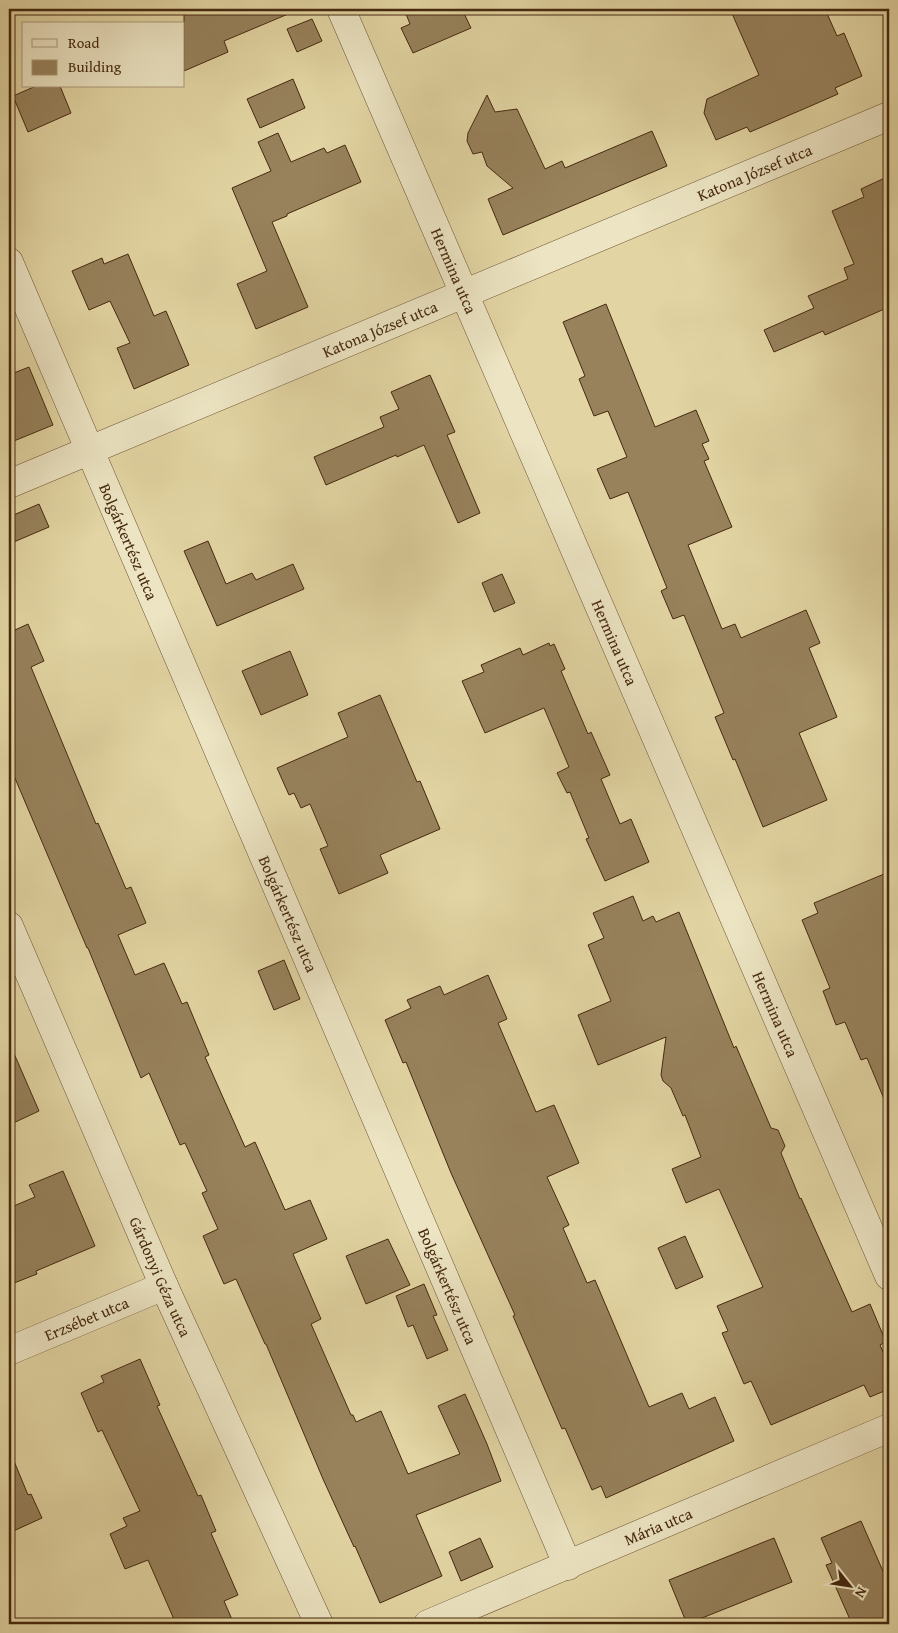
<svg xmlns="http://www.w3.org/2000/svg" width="898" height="1633" font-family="'Gentium Book Plus',serif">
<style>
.building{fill:#97825c;stroke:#46290f}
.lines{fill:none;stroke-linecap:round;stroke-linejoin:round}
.street-casing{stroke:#6d5434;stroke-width:29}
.street{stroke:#ece4c3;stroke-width:28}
.labels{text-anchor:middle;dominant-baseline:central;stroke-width:5;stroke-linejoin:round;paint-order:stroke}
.street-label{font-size:16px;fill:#46290f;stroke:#ece4c3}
</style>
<rect width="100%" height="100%" fill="#e2d5a3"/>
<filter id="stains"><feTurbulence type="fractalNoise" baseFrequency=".004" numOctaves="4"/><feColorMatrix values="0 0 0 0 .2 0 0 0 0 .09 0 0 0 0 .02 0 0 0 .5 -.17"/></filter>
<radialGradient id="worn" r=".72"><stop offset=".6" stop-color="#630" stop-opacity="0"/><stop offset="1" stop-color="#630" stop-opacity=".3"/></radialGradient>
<path class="building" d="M184,9h116l-76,32 4,11 -44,19z
M404,9h58l9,19 -58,25 -12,-25 9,-4z
M730,9h95l12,27 7,-3 18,43 -27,12 3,6 -32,14 -56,24 -3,-5 -31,13 -12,-27 3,-14 52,-24z
M312,19l10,22 -25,11 -10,-23z
M293,79l12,29 -45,20 -13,-29z
M36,86h24l11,27 -43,19 -15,-36z
M487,95l8,17 22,-3 28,60 17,-8 3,7 87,-37 15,35 -164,69 -15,-36 25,-11 -26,-22 -5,-14 -9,2 -6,-13 1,-8z
M278,133l13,29 33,-14 3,5 18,-8 16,37 -74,32v2l-15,6 36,85 -52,22 -19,-45 30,-13 -35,-83 39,-17 -13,-29z
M889,176v131l-64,28 -2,-4 -49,21 -10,-22 50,-22 -6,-12 40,-17 -4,-11 10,-4 -22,-53 32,-14 -3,-8z
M128,254l26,62 12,-5 23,54 -55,24 -17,-41 13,-5 -20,-42 -21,9 -17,-39 30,-13 2,6z
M606,304l49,123 41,-17 13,31 -7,3 7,15 -5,2 28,66 -44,18 34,84 13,-5 6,14 65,-28 14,33 -11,5 28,69 -38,16 28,67 -64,27 -28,-68 -2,1 -18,-43 9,-4 -40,-98 -11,4 -12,-28 6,-3 -39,-96 -18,7 -13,-30 30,-12 -19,-46 -14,5 -15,-37 6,-3 -22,-54z
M29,367l24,58 -44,18v-68z
M430,375l25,57 -8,3 33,78 -22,10 -34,-78 -27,12 -1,-2 -70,30 -12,-28 70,-30 -4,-10 19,-8 -8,-17z
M39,504l10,23 -40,17v-27z
M208,541l18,43 26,-11 4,7 37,-16 11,25 -87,37 -33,-75z
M502,574l13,29 -21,9 -12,-29z
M9,616l6,14 13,-6 16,37 -13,6 65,157 2,-1 28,66 5,-2 15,36 -28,12 17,40 29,-12 18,41 5,-2 22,53 -4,2 40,90 10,-5 30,68 25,-10 17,39 -34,15 28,65 -10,5 40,91h2l3,7 25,-11 27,63 52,-20 -22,-48 27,-12 22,50 14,37 -85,34 26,61 -62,27 -25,-57 -1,1 -31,-68 -57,-135h-1l-29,-65 -12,5 -8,-18 -13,-30 15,-7 -16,-36 5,-2 -22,-48 -5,2 -31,-72 -8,5 -53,-130h-1l-78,-184z
M549,643l1,3 4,-2 11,25 -4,2 27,63 3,-2 19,43 -9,4 19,45 11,-5 18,43 -44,19 -19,-42 3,-1 -19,-46 -3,1 -10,-20 12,-6 -25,-59 -59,25 -23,-52 22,-9 -3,-7 39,-17 3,7z
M290,651l18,44 -47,20 -19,-44z
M380,695l37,87 3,-1 20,48 -60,26 8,18 -49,21 -19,-45 8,-3 -18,-42 -9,4 -7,-15 -5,2 -12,-27 71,-31 -10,-24z
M889,872v239l-22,-53 -6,2 -16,-38 -9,3 -13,-34 7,-3 -28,-68 16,-7 -4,-10z
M633,896l10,25 10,-5 3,6 23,-10 55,136 2,-2 35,82 7,2 7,16 -4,7 19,46 1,-1 51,114 18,-8 16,38 -6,3 9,21v23l-19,8 -6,-12 -93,40 -20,-44 -7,3 -22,-51 6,-2 -11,-25 46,-19 -44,-98 -33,14 -14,-34 29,-12 -16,-42 -2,1 -12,-28 -8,-7 -2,-6 5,-38 -68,28 -20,-50 33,-14 -23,-56 16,-7 -11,-25z
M284,960l16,39 -26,11 -16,-39z
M488,975l19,44 -9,4 38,89 18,-7 25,58 -32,14 22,48 -6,3 24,55 8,-3 54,127 33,-14 7,16 26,-12 19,44 -128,57 -5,-12 -9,4 -27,-62 -3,1 -49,-113 2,-1 -64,-142 -45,-111 -3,1 -18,-43 26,-12 -4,-8 33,-14 4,9z
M9,1042l30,69 -30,14z
M63,1171l32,75 -59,25 1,3 -28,11v-77l26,-11 -6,-12z
M685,1236l18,41 -27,12 -18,-41z
M388,1239l22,46 -44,19 -20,-48z
M424,1284l13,31 -4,1 15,34 -21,9 -14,-34 -5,2 -12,-31z
M140,1359l20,46 -3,1 41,90 3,-1 15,36 -5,2 27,62 -14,6 10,23h-58l-28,-64 -23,9 -15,-35 17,-8 -4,-8 17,-7 -38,-81 -4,2 -17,-39 23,-11 -3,-6z
M9,1449l19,46 3,-1 11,24 -33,15z
M861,1521l28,64v39h-37l-26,-59 6,-2 -11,-25z
M480,1538l13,29 -32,14 -12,-29z
M774,1538l18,44 -105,42 -18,-44z"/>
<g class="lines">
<defs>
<g id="street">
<path id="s1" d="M341,9l548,1267"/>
<path id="s2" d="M9,262l559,1304"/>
<path id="s3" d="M9,484l880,-368"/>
<path id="s4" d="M9,926l155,360 155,338"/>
<path id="s5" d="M9,1351l155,-65"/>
<path id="s6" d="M428,1624l461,-196"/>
</g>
</defs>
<use href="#street" class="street-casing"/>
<use href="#street" class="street"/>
</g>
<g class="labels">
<g class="street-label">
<text stroke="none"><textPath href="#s3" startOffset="808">Katona József utca</textPath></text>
<text stroke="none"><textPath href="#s1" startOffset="285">Hermina utca</textPath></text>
<text stroke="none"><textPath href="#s3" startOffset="402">Katona József utca</textPath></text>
<text stroke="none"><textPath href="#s2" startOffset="304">Bolgárkertész utca</textPath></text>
<text stroke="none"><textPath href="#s1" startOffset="690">Hermina utca</textPath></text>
<text stroke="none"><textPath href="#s2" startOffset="709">Bolgárkertész utca</textPath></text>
<text stroke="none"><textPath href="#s1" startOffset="1095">Hermina utca</textPath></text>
<text stroke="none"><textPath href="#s4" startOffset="382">Gárdonyi Géza utca</textPath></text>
<text stroke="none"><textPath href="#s2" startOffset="1114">Bolgárkertész utca</textPath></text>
<text stroke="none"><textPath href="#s5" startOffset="84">Erzsébet utca</textPath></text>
<text stroke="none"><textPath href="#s6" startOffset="250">Mária utca</textPath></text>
</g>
</g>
<rect width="898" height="1633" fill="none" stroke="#e2d5a3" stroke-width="30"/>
<rect x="10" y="10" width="878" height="1613" fill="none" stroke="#46290f" stroke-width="2.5"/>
<rect x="15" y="15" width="868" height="1603" fill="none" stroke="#46290f"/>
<rect x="22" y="22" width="162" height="65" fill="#ece4c3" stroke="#aa997b"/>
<rect x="32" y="39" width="25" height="8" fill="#ece4c3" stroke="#aa997b"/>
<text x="68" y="48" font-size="15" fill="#46290f">Road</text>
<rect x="32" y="60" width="25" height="15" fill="#97825c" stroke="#aa997b"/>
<text x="68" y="72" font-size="15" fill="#46290f">Building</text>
<g transform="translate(850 1586) rotate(120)" stroke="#ece4c3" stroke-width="4" paint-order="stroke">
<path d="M0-4L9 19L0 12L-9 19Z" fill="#46290f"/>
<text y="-8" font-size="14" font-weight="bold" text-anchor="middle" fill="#46290f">N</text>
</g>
<rect width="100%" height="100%" filter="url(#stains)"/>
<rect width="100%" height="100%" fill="url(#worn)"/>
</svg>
